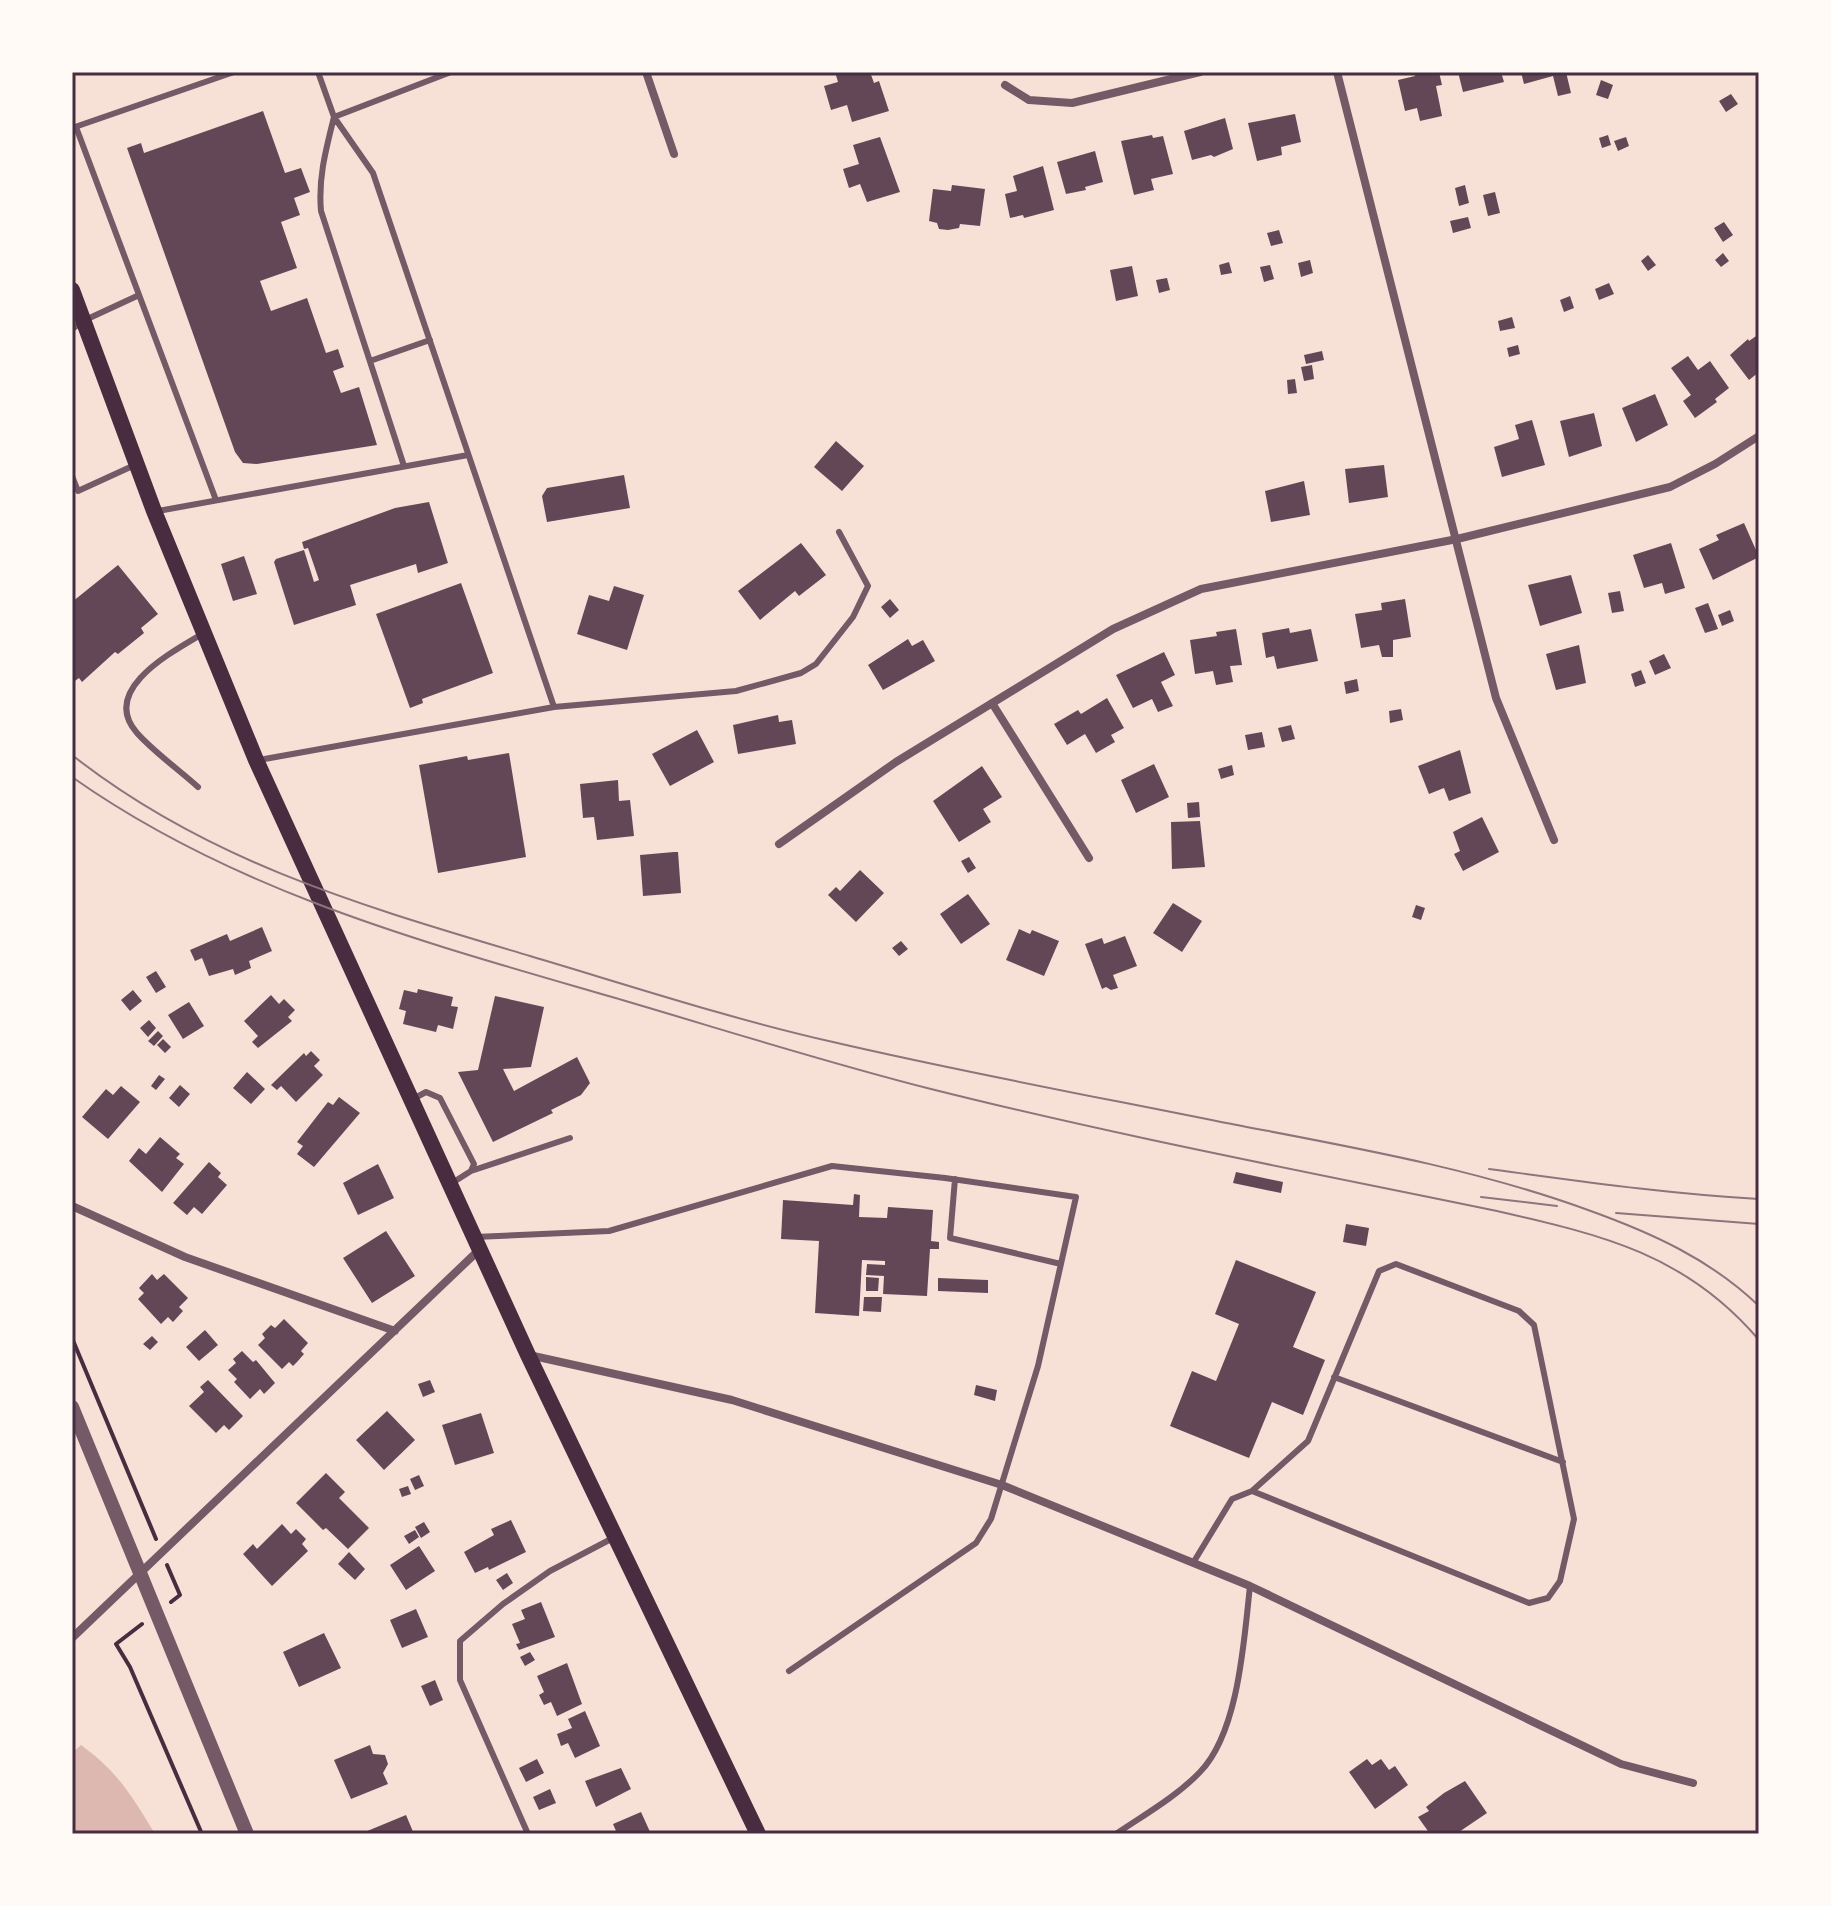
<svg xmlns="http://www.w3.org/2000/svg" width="1831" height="1906" font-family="Arial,sans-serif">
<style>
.water{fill:#dcb8b0}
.building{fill:#644757}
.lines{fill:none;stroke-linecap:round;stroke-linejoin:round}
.path{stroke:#4a2c40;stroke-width:4}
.service{stroke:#755966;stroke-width:6}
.minor{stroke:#755966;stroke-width:8}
.tertiary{stroke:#755966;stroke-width:14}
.secondary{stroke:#4a2c40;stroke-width:16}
.tram{stroke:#8f747c;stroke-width:2}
.neatline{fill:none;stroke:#4a2c40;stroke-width:3}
</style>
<rect width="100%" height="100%" fill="#f7e1d7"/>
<path class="water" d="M81,1745c37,27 51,51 74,89h-83v-81z"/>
<path class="building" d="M835,72h35l4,11 5,-2 10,30 -37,11 -5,-17 -16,5 -7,-24 14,-4z
M1414,72h25l3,13 -6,1 6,30 -22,5 -3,-13 -12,3 -7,-31 17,-4z
M1458,72h43l3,10 -41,10z
M1521,72h45l5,21 -13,3 -5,-20 -29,8z
M1601,80l12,5 -5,14 -12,-4z
M1731,94l7,10 -12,8 -7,-11z
M263,111l22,62 16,-5 9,24 -16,6 6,17 -19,7 16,46 -37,13 11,30 36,-13 19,55 12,-4 6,18 -11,4 8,22 18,-6 18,58 -120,19 -14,-1 -8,-11 -108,-304 14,-5 3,10z
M1295,114l6,28 -20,5 1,8 -25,6 -9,-38z
M1225,118l8,31 -19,8 -3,-2 -19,5 -8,-29z
M1152,135l1,3 10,-2 10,38 -22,5 3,11 -20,5 -13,-54z
M1608,135l3,10 -9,3 -3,-10z
M880,137l20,55 -33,10 -7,-18 -11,4 -6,-19 16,-5 -6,-19z
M1626,137l3,9 -11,5 -4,-10z
M1095,151l8,31 -18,5 1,3 -20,4 -9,-32z
M1043,166l11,44 -30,8 -1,-3 -13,3 -5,-24 12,-3 -4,-15z
M952,185l33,4 -5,37 -20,-2 -1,4 -11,2 -9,-1 -2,-6 -8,-2 4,-32 18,2z
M1465,185l4,18 -10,3 -4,-18z
M1495,192l5,21 -12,3 -5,-21z
M1468,217l3,11 -18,5 -3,-12z
M1724,222l9,13 -10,7 -9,-14z
M1279,230l4,13 -12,3 -4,-13z
M1723,253l6,8 -8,6 -6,-7z
M1648,255l8,10 -8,6 -7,-10z
M1310,260l3,13 -12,4 -3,-14z
M1229,262l3,11 -11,2 -2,-10z
M1270,265l4,14 -10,3 -4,-15z
M1132,266l6,30 -22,5 -6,-31z
M1167,278l3,12 -11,3 -3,-13z
M1609,283l5,11 -15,6 -4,-11z
M1570,296l4,12 -10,4 -4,-12z
M1512,317l3,11 -15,3 -2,-10z
M1759,334v38l-10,8 -19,-25 18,-16 1,2z
M1518,345l2,9 -11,3 -2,-9z
M1322,351l2,9 -18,4 -2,-9z
M1688,356l10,14 12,-9 19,27 -14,11 2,3 -22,16 -12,-17 8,-6 -20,-27z
M1312,365l2,14 -10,2 -3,-14z
M1295,379l2,14 -9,1 -1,-14z
M1655,394l13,31 -32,17 -14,-34z
M1594,413l8,33 -33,11 -9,-36z
M1532,420l13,45 -43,12 -8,-30 25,-8 -4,-14z
M836,441l28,25 -22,25 -28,-24z
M1384,465l4,32 -39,6 -4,-34z
M624,475l6,33 -83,14 -5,-26 5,-8z
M1304,481l6,34 -39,7 -6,-31z
M429,502l19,61 -30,10 -2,-9 -66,21 6,20 -62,20 -20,-63 2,-3 28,-9 10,32 5,-2 -11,-32 -4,1 -2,-7 93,-34z
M1744,523l15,34 -46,23 -14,-31 20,-9 -3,-5z
M801,543l25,32 -27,21 -4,-5 -35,29 -22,-29z
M1671,543l14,45 -20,6 -3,-11 -18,5 -11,-33z
M244,556l13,38 -24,7 -12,-37z
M118,565l40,49 -17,14 3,5 -26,21 -3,-2 -33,30 -3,-4 -7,5v-81z
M1571,575l11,38 -42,13 -12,-41z
M461,583l32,90 -71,26 1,4 -13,5 -34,-94z
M614,586l30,9 -17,55 -50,-16 12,-39 20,6z
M1620,591l4,20 -12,2 -4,-20z
M890,599l9,11 -9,8 -9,-11z
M1405,599l6,38 -18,3v17h-11l-3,-12 -18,3 -6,-34 27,-4 -1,-7z
M1708,603l10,26 -13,4 -10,-25z
M1730,610l4,11 -12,5 -4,-11z
M1289,628l1,5 21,-4 7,32 -41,8 -3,-13 -8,2 -4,-25z
M1236,629l6,36 -12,1 3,16 -17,3 -3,-14 -18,3 -5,-34 27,-4 -1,-4z
M908,639l4,7 11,-6 12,21 -52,29 -15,-25z
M1579,645l7,38 -30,7 -10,-36z
M1164,652l11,23 -14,7 12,24 -15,6 -6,-13 -19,9 -17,-33z
M1664,654l7,14 -16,7 -6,-14z
M1641,670l5,13 -11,4 -4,-13z
M1357,679l2,12 -13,3 -2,-12z
M1107,698l17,30 -13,7 4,7 -19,11 -11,-19 -18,11 -13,-21 24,-14 3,4z
M1401,709l2,11 -13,3 -1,-12z
M778,715l1,7 13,-2 4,24 -58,10 -5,-29z
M1291,725l4,14 -13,3 -4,-14z
M697,730l17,32 -44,24 -18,-32z
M1262,732l3,15 -17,3 -3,-15z
M1460,750l11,43 -22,8 -5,-13 -15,6 -11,-28z
M509,753l17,104 -88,16 -19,-108 48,-9 1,4z
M1154,764l15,33 -33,16 -15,-33z
M1232,765l2,10 -13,4 -3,-10z
M982,766l20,31 -19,12 8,13 -32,20 -26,-41z
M618,780l1,21 11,-1 4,36 -37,4 -3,-23 -11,1 -3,-34z
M1199,802l1,15 -12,1 -1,-15z
M1482,817l17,35 -36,19 -9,-17 6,-3 -7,-19z
M1200,821l5,46 -33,2 -1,-47z
M674,852h4l3,41 -38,3 -3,-41z
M969,857l7,11 -8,5 -7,-12z
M860,870l24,23 -28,29 -28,-27 8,-8 4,4z
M968,894l22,30 -29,20 -21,-30z
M1173,903l29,18 -20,31 -29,-19z
M1416,905l9,3 -4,12 -9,-3z
M262,927l10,24 -23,10 2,7 -16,7 -2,-6 -24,7 -7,-18 -7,3 -5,-11 37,-16 3,7z
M1019,929l11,5 2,-4 27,11 -15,35 -38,-16z
M1125,936l12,30 -24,9 5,13 -7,2 -5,-3 -4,2 -17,-45 17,-6 2,6z
M901,941l7,8 -9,7 -7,-8z
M156,971l10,16 -10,6 -10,-16z
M418,989l35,8 -2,9 7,1 -5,22 -15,-4 -2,7 -33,-8 3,-13 -7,-2 5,-19 13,3z
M133,990l9,11 -12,10 -9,-11z
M271,995l8,9 5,-5 11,11 -7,7 4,4 -34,27 -6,-6 6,-6 -14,-15z
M495,996l49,11 -13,60 -28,2 11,22 63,-34 13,26 -9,12 -30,15 2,3 -60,29 -35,-70 20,-2z
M189,1002l15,24 -21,13 -15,-24z
M149,1020l7,8 -8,9 -8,-9z
M158,1031l5,5 -9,10 -6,-5z
M163,1039l8,8 -6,6 -8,-8z
M311,1051l9,9 -6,6 9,9 -27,27 -15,-16 -4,4 -6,-5 33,-32 2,3z
M247,1072l18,17 -14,15 -18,-16z
M159,1075l6,4 -9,11 -5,-4z
M180,1085l10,9 -11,13 -10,-9z
M121,1086l19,16 -32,37 -26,-22 24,-28 7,6z
M339,1097l21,16 -46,54 -17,-13 6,-8 -6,-4 31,-40 5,3z
M160,1137l20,17 -4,4 8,6 -22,28 -33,-31 10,-13 7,6z
M209,1162l12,11 -3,4 9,8 -25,29 -8,-7 -7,8 -14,-12z
M378,1164l16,34 -36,17 -15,-32z
M1236,1172l47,10 -2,11 -48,-10z
M854,1194l6,1 -1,22 28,1 1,-11 45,3 -2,31 8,1v7h-9l-3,47 -44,-2 1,-18 -18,-1 1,-11 18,1v-4l-23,-1 -3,56 -44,-3 4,-72 -38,-2 2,-39 70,5z
M1346,1224l23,4 -3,18 -23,-4z
M386,1231l29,45 -43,27 -29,-45z
M1236,1260l80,32 -23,55 32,13 -22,55 -31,-13 -23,56 -79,-32 22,-55 24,10 23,-57 -24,-10z
M152,1274l5,6 7,-6 24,24 -9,9 4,4 -10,11 -5,-5 -7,7 -23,-25 6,-6 -5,-5z
M866,1277l13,1 -1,13h-12z
M938,1278l50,2v13l-50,-2z
M864,1297h18l-1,15 -18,-1z
M284,1319l24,24 -7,8 3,3 -7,8 -4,4 -4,-4 -7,7 -24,-24 7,-7 -3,-4 9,-9 4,3z
M205,1330l13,15 -19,16 -13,-14z
M152,1336l6,6 -8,8 -7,-6z
M242,1351l11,11 3,-2 19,23 -11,11 -4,-5 -10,10 -16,-17 3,-3 -9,-9 8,-7 -3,-4z
M208,1380l35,36 -14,14 -5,-5 -8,8 -27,-27 15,-14 -4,-5z
M430,1380l5,12 -12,5 -5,-13z
M976,1385l21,5 -2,11 -21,-6z
M387,1411l28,29 -31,30 -28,-30z
M481,1413l13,40 -39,12 -13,-40z
M326,1473l19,19 -6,6 30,30 -21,21 -22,-21 -3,2 -27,-27z
M419,1475l5,11 -9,4 -5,-11z
M408,1486l3,8 -9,3 -3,-8z
M511,1520l15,32 -37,18 -1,-3 -13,6 -11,-21 30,-17 -3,-6z
M424,1522l6,10 -9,6 -6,-11z
M282,1524l9,10 5,-5 10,10 -4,5 6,7 -36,35 -29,-32 10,-10 4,5z
M415,1530l4,7 -10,7 -5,-8z
M419,1546l16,25 -29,19 -16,-25z
M349,1552l16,17 -10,11 -17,-16z
M507,1573l6,10 -10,7 -7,-10z
M541,1602l14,35 -36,13 -3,-6 4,-1 -8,-19 13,-5 -4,-9z
M416,1609l12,28 -26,11 -12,-28z
M324,1633l17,35 -42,19 -16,-35z
M530,1652l5,8 -10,6 -5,-9z
M567,1663l15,41 -25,12 -6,-14 -7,3 -5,-10 5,-3 -7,-16z
M435,1680l8,20 -13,6 -9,-20z
M585,1711l15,35 -25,12 -7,-15 -7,3 -4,-12 15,-6 -4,-9z
M370,1745l3,9 12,1 3,9 -5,9 5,11 -37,15 -17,-39z
M537,1759l7,14 -18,9 -7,-14z
M1367,1759l5,6 9,-6 8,11 6,-4 13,19 -33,24 -26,-37z
M621,1768l10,21 -35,18 -11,-26z
M1465,1781l22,32 -31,21h-26l-12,-17 11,-6 -3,-4 18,-14z
M550,1789l6,14 -17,7 -6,-13z
M641,1812l10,22h-43l8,-3 -3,-7z
M406,1815l8,19h-54z"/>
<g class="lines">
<path class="path" d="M72,1338l84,201
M167,1565l13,30 -9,7
M142,1624l-26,20 14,23 72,167"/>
<path class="service" d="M318,72l16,45 39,56 181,534
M76,127l140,373
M72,128l162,-56
M72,329l11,-8 54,-25
M370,361l60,-21
M404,466l-83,-255c-3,-33 5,-62 13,-94l117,-45
M72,476l6,15 59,-27
M158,511l310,-56
M259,760l295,-53 182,-16 65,-18 15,-9 37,-47 15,-31 -29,-54
M198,787c-20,-18 -44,-35 -61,-54 -38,-43 35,-81 65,-99
M411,1100l15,-8 14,6 34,66 -3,7 -19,12
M471,1171l99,-33
M955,1179l-5,59 111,26
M475,1237l134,-6 223,-65 113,12 131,19 -38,169 -47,153 -15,24 -187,128
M1334,1377l229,85
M1193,1563l39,-64 20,-8 277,112 19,-5 12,-17 14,-62 -40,-194 -15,-14 -123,-47 -17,7 -71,170 -56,50
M528,1834l-68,-154v-39l43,-37 47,-33 63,-33
M1116,1834c28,-19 60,-37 84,-62 39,-40 44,-133 50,-186"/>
<path class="minor" d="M646,72l28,82
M1337,72l159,626 58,142
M1005,85l24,15 43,3 128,-31
M992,703l97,155
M779,844l117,-82 217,-133 88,-40 256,-50 213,-52 45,-23 44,-28
M72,1206l113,51 210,74
M529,1355l203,45 270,85 248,101 371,178 72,19
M72,1638l408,-389"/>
<path class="tertiary" d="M72,1407l175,427"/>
<path class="secondary" d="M72,290l82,221 102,249 272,595 230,479"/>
<path class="tram" d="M72,755c137,108 294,152 458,201 101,30 201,63 303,86 129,30 259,54 388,80 124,24 249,45 367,88 64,23 122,49 171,96
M72,777c163,115 351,165 540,220 106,31 212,65 319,92 187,47 377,83 566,122 105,24 189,43 262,129
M1489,1169c90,12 179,25 270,30
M1481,1197l76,9
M1616,1213l143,11"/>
</g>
<rect width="1831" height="1906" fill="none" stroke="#fffaf5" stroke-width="148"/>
<rect x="74" y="74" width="1683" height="1758" class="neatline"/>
</svg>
